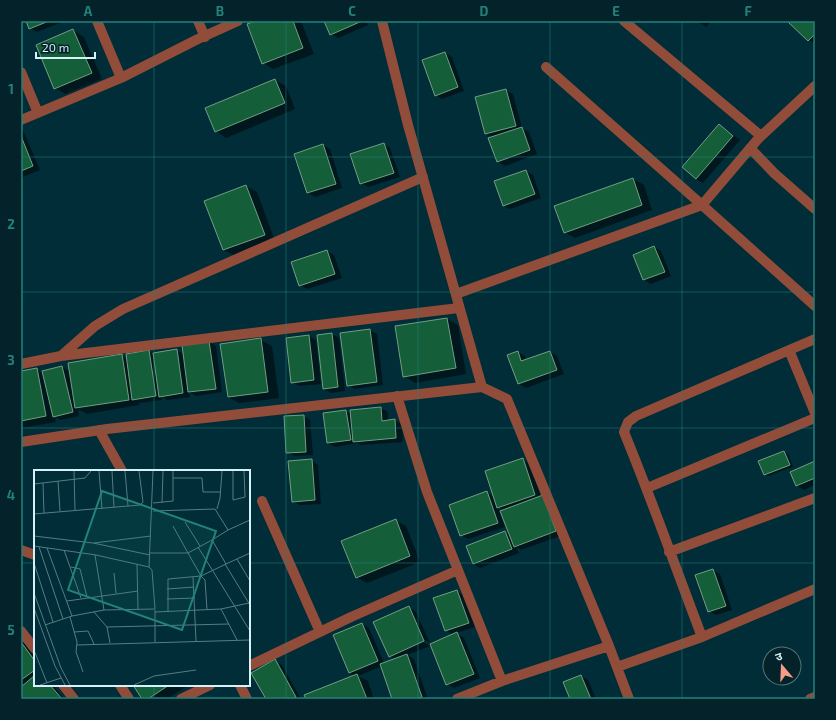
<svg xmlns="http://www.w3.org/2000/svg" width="836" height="720" font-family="'Exo 2','Noto Sans Devanagari',sans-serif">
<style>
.shadow{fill:#0007}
.building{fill:#145e39;stroke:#739e82}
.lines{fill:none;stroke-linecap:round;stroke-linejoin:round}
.minor{stroke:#924d3a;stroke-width:10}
.grid{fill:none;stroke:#23827c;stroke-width:1;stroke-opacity:0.55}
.inset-road{fill:none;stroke:#567c85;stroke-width:1}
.view{fill:#23827c;fill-opacity:0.15;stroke:#23827c;stroke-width:2}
.inset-edge{fill:none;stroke:#d6f2f9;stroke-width:2}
.neatline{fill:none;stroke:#23827c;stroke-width:1.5}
.grid-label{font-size:13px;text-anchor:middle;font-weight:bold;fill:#23827c}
</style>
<rect width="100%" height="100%" fill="#002d37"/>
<path class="shadow" d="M27,21h38l-28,11 -7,-4z
M258,21h43l13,33 -41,15 -10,-6z
M325,21h41l2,4 -30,13 -7,-4z
M697,21h14l-5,6z
M790,21h25v23l-6,-4 -20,-18z
M73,30l11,7 18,42 -37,15 -10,-6z
M445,53l7,4 12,34 -22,8 -7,-4z
M275,80l11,6 9,23 -69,29 -10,-7z
M506,90l7,4 9,34 7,4 8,22 -32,12 -7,-4 -5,-24 -7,-4z
M719,125l21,15 -37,43 -7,-4 -12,-12z
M21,129l2,1 17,40 -17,7 -2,-2z
M383,144l7,4 10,29 -32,10 -7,-4z
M323,145l7,4 12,39 -27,9 -7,-4 -12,-39z
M526,171l7,4 8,23 -31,11 -7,-4z
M633,179l11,6 8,25 -77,28 -11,-6z
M246,186l11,6 18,49 -40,15 -11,-6 -18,-48z
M654,247l7,4 10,25 -20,8 -7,-4 -10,-25z
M327,251l7,4 8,23 -35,11 -7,-4z
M447,319l11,6 8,49 -51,9 -11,-7z
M370,330l7,4 6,51 -28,4 -7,-4z
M332,334l7,4 6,53 -14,2 -7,-4z
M309,336l7,4 5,44 -22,2 -7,-4z
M261,340l11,6 7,52 -40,5 -11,-6z
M209,342l7,4 6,46 -26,4 -7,-4 1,5 -23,3 -5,-3v3l-23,3v2l-52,9 -9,-5 1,7 -18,4 -6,-3 1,5 -35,6v-56l16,-3 5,3 20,-5 9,5 51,-17 5,4 22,-8 4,3 24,-4 7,5z
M518,352l7,4 1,5 24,-9 7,4 7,18 -38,14 -7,-4z
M381,408l7,4v9l6,-1 8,4 1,18 -42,3 -3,-2 -23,4 -7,-4 -4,-29 22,-3 6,3z
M303,416l7,4 3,35 -19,1 -7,-4z
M784,452l4,2 5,13 -25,9 -4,-2 -5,-13z
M523,459l7,5 11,33 22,38 -42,15 -5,-3 3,6 -39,15 -7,-4 32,-32 5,3 -6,-25 -6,-3 7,20 -37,12 -7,-4 26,-43 7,5z
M311,460l7,5 3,39 -21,1 -8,-4z
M815,462v23l-11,5 -7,-4 -6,-14z
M395,520l11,6 14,36 -53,21 -11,-6z
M713,570l7,4 12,36 -16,5 -7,-4z
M457,591l7,4 11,32 -19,6 8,5 16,40 -26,10 -7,-4 6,-49 -7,-5z
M409,607l7,5 14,31 -9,-5 -1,2 10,6 -23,9 7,4 14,40h-35l-11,-33 -24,10 10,5 6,18h-67l48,-23 -6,-3 13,-49 7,4 15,35 11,-4 -6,-3z
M21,641l5,3 9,13v28h18l11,14h-43z
M275,661l7,4 19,34h-34z
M581,676l7,4 8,19h-25z
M134,685h55l-22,14h-24z"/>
<path class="building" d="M26,21h23l-20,8z
M255,21h38l10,27 -41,16 -15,-40z
M324,21h38l-32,14z
M789,21h26v13l-7,7 -20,-19z
M73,29l19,44 -38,16 -18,-44z
M445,52l13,35 -23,9 -13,-36z
M275,79l10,24 -70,29 -10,-24z
M506,89l10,37 -31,8 -10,-37z
M719,124l14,12 -37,43 -14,-12z
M522,127l8,23 -33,12 -9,-24z
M21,136l12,30 -12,5z
M384,143l10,30 -34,11 -10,-30z
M323,144l13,40 -29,9 -13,-39z
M526,170l9,24 -32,12 -9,-25z
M633,178l9,27 -78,28 -10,-27z
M246,185l19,50 -42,15 -19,-49z
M654,246l11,26 -22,8 -10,-25z
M327,250l8,24 -36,12 -8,-24z
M447,318l9,50 -53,9 -8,-51z
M370,329l7,53 -30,4 -7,-53z
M332,333l6,54 -15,2 -6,-54z
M309,335l5,45 -23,3 -5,-45z
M261,338l7,54 -40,5 -8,-53z
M209,341l7,48 -28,3 -6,-47z
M177,349l6,44 -24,4 -6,-44z
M149,350l7,46 -24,4 -6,-46z
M518,351l3,10 29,-10 7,19 -39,14 -11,-29z
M122,354l7,46 -54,8 -7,-45z
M62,366l11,46 -20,5 -11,-46z
M37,368l9,48 -25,5v-50z
M381,407l1,14 13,-2 1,19 -43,4 -3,-32z
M346,410l5,30 -24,3 -4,-30z
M304,415l2,37 -20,1 -2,-37z
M784,451l6,14 -26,10 -6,-14z
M523,458l12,37 -38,13 -12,-37z
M312,459l3,41 -23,2 -4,-41z
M815,461v17l-19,8 -6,-14z
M487,491l11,32 -38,13 -11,-31z
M543,495l13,36 -42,16 -14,-36z
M396,519l14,37 -54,22 -15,-37z
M505,531l7,18 -39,15 -7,-18z
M713,569l13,37 -18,6 -13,-37z
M457,590l12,33 -24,8 -12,-33z
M409,606l15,35 -35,16 -16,-35z
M362,623l16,38 -29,12 -16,-38z
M457,632l17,42 -28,11 -16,-41z
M21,642l14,19v9l-14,10z
M407,654l15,43 -7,2h-23l-12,-35z
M275,659l21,38 -5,2h-25l-15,-26z
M357,674l10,25h-61l-2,-4z
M35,675v10h15l12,14h-41v-12z
M581,675l10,24h-21l-7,-17z
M133,685h36l-21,14h-6z"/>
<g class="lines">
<path class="minor" d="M97,21l24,57
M198,21l7,16
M382,21l26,104 74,262 25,12 102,247 -107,35 -45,18
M624,21l137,115
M546,67l156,138 56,-66 57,-53
M21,72l17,41
M21,120l100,-42 77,-39 40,-18
M750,148l24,25 41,36
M456,294l246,-89 113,101
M789,350l26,63
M61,356l34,-30 28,-17 300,-132
M21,364l40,-8 398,-48
M397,396l30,96 75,189
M99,430l23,41
M21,442l86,-13 375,-42
M647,488l168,-70
M262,501l58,131
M21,550l14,5
M669,552l146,-54
M21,631l14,18
M702,637c-26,-68 -50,-137 -78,-205l4,-10 8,-6 179,-77
M609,646l20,53
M249,666l102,-49 107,-47
M617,667l85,-30 113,-48
M63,685l11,14
M120,685l9,14
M240,685l7,14
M181,699l29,-14
M810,699l5,-2"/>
</g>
<path class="grid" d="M154,21v450M286,21v678M418,21v678M550,21v678M682,21v678M21,157h794M21,292h794M21,428h794M21,563h14M249,563h566M154,685v14"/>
<g transform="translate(34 470)">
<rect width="216" height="216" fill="#002d37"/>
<path class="inset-road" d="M40,1l1,39M65,1l3,38M78,1l2,37M91,1l3,35M199,1v29l12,-3 -1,-26M139,8h29l1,14h18M24,11l2,30M9,13l1,30M0,14l51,-6 6,-7M119,33l20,-2v-30M128,33l1,-32M183,39l3,-11 2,-27M119,41l62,-2 13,21M0,44l106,-9 3,-3 -4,-31M151,52l15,24M139,56l15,27 24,-13 14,24 24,-11M0,66l59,7 57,12M178,70l16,-10 22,-10M60,73l57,-7M0,76l62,9 53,12M5,77l24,72M164,77l52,84M13,78l25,68M30,80l17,48M116,83h38l13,23 25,-12M61,85l9,55M203,89l13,22M0,93l19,59M103,94l1,45M191,94l25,41M37,97l9,2 7,28M80,103l2,20M159,107l3,64M133,119l27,-2M0,123l27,75 9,17M133,129l28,-1M33,131l71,-10M0,138l21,58 10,19M187,139l28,-6M121,140v32M60,142l13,15 3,16M121,142l66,-3 16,31M134,142v-33l33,-3 4,4 2,30M36,147l7,25 -1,10 7,20M11,155l27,-9 32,-6 51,-1 -3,-39 -3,-3 4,-96M73,157l122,-3M40,162l14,-1 6,13M43,175l173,-5M0,180l13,33M6,215l21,-7M100,215l20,-9 42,-6"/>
<path class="view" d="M68,21l114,40 -34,99 -114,-40z"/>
<rect width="216" height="216" class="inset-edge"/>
</g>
<rect width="836" height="720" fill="none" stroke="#042229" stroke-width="44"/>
<g transform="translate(782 666) rotate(341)"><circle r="19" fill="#042229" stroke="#58757c"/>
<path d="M0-3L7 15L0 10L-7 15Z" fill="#f49e87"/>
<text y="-6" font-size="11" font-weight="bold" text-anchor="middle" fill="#d6f2f9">उ</text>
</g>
<path d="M36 52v6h59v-6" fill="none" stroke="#d6f2f9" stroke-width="2"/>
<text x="42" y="52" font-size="12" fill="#d6f2f9" stroke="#042229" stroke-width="3" paint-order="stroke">20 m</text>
<rect x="22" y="22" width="792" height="676" class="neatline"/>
<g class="grid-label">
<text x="88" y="16">A</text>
<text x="220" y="16">B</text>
<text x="352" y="16">C</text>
<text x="484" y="16">D</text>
<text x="616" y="16">E</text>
<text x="748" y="16">F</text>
<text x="11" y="94">1</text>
<text x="11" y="229">2</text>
<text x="11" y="365">3</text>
<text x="11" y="500">4</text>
<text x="11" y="635">5</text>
</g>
</svg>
